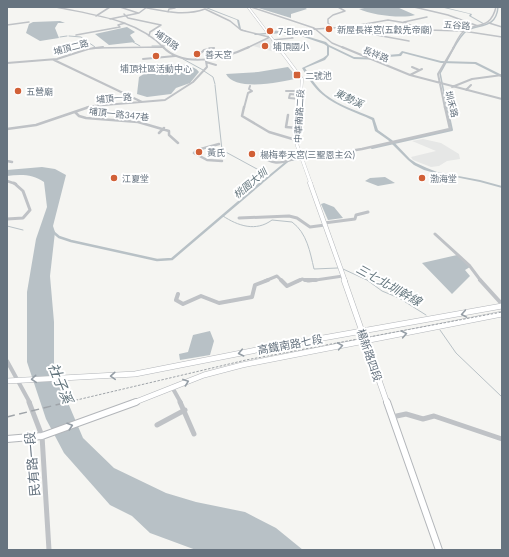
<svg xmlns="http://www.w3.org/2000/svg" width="509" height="557" font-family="Lato,'Noto Sans TC',sans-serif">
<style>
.built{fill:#e6e7e6}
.water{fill:#b8c1c6}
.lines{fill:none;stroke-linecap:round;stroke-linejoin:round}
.stream{stroke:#b8c1c6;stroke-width:1}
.canal-far2{stroke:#b8c1c6;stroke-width:1.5}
.canal-far1{stroke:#b8c1c6;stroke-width:2}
.canal{stroke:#b8c1c6;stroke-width:2.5}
.river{fill:#b8c1c6;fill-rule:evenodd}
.major-far5-casing{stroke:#b3b6ba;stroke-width:2.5}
.major-far4-casing{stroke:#b3b6ba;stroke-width:3}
.major-far3-casing{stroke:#b3b6ba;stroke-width:3.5}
.major-far2-casing{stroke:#b3b6ba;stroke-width:5}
.major-far1-casing{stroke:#b3b6ba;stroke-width:6}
.major-casing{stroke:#b3b6ba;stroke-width:8}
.minor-far5{stroke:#bfc2c6;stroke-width:1.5}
.minor-far4{stroke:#bfc2c6;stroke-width:2}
.minor-far3{stroke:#bfc2c6;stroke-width:2.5}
.minor-far2{stroke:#bfc2c6;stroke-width:3}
.minor-far1{stroke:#bfc2c6;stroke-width:4}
.minor{stroke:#bfc2c6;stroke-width:5}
.major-far5{stroke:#fff;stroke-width:2}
.major-far4{stroke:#fff;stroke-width:2.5}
.major-far3{stroke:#fff;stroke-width:3}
.major-far2{stroke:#fff;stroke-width:4}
.major-far1{stroke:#fff;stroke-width:5}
.major{stroke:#fff;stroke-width:6}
.rail-far1{stroke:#9fa4a9;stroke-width:1;stroke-dasharray:2.5 1.5;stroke-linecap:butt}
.rail{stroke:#9fa4a9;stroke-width:1.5;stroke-dasharray:8 4.5;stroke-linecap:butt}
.oneway{stroke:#959ea6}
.poi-dot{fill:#d16037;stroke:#fff;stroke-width:1.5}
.labels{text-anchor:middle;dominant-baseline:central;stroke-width:4;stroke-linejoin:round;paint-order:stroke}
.far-street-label{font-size:9px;fill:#677480;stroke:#fff}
.far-poi-label{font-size:9px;fill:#677480;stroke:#fff;text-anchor:start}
.far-water-label{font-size:10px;font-style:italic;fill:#63757d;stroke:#fff}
.street-label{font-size:11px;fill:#677480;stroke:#fff}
.water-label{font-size:12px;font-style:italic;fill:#63757d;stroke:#fff}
.near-street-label{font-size:13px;fill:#677480;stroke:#fff}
.near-water-label{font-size:14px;font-style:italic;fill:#63757d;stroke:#fff}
</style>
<rect width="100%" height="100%" fill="#f5f5f2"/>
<path class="built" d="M270,38l12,16 -29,-8z
M423,139l18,4 18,11 1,5 -13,2 -8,5 -8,1 -18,-7 -2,-3 25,-6 -24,-10z"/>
<path class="water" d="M255,7h49l3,2 -16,5v4z
M370,7h27l18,8c-12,4 -44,0 -56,-6z
M60,21l5,2h-7l-3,5 4,10 -19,3 -14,-8 3,-9 4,-2z
M127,27l8,5 -5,3 5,7 -26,3 -14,-11z
M163,64c11,0 30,-1 36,8l-9,11 -14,5 -5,6 -24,3 -10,-3 2,-17 19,-12z
M288,67l10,11c-15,4 -63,14 -72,-4l32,-2z
M42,167l13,2 11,6 -13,51 2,6 -5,44 4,46v48l29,68 31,30 52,25 30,9 49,10 31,16 27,22h-107l-46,-17 -18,-17 -22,-11 -46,-52 -18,-34 -19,-57v-70l9,-53 11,-32 -3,-25c-11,-8 -24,-8 -37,-6v-6z
M385,177l10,6 -17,3 -13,-5 5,-3z
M324,203l10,4 9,11 -15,2 -7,-16z
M457,255l13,12 -5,3 5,6 -18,18 -30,-31z
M210,331l4,10 -4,14 -30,5 -1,-6 9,-2 5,-17z"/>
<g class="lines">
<path class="stream" d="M69,36l12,1 14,10
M60,37l7,-1
M133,42l7,4
M152,46h10
M183,59l20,11
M204,71l9,6 2,7
M215,85l7,65 46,25
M223,216c15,10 33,16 49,4l20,2c15,11 18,30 22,47l24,-1
M7,226l16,4
M343,269l24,11 15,11 17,7 27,17
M440,330l16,23 46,44"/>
<path class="canal-far2" d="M447,108l-7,-35c8,-13 14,-29 24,-40 10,-11 32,-1 34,-26"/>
<path class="canal-far1" d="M372,148l80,-18 -5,-23
M260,184l29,-24 31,-2 35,-7"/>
<path class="canal" d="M52,231l7,6 12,4 86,19 15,-1 89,-76"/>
<path class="river" d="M203,7h3l33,13 2,9 8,3h-2l-8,-3 -2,-9z
M440,7h4l28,7 -1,2 14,8h-2l-14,-8 1,-2z
M284,31l15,3 27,8 3,3 25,12 28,1 5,-3 12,-1 3,-3 39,10 35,1 26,13v2h-1l-26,-13 -34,-1 -38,-10 -2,3 -13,1 -5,3 -29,-1 -25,-12v8l-4,5 -20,8c6,10 12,20 21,27 14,11 32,16 48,23l4,12 14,10 18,19 6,4 11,5 10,4 43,8 22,6v2l-22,-6 -45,-9 -11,-3 -10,-5 -6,-5 -20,-20 -13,-9 -3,-11c-16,-8 -35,-13 -49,-25 -9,-7 -15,-17 -21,-27l21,-10 4,-3v-9l-3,-2 -26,-9 -14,-2 -29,2 -1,-1z"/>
<defs>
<path id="major-far5" d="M248,7l31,41"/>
<path id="major-far4" d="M278,47l24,32 -2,29"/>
<path id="major-far3" d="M300,107l-3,38 14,39"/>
<path id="major-far2" d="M310,183l35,98"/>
<path id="major-far1" d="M344,280l43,123
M7,381l128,-7 132,-26 235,-42
M133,403l71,-28 38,-10 260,-51"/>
<path id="major" d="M387,402l52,148
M7,439l35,-3 94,-34"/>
</defs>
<use href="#major-far5" class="major-far5-casing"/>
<use href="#major-far4" class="major-far4-casing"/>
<use href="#major-far3" class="major-far3-casing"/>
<use href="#major-far2" class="major-far2-casing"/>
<use href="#major-far1" class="major-far1-casing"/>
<use href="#major" class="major-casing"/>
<path class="minor-far5" d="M56,7c37,8 81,12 108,41
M120,7l18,6
M251,7l63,21 18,15 12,5
M414,7l34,8 30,11
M147,8c21,4 38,8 58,1l25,12 11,9 28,7
M168,12l1,-3 6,-1
M124,14l4,4 33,7 -11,7 -1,4
M96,16l14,-9
M110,19l29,-6 8,-6
M404,22l23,-5
M489,23l13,4
M7,25l22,-3
M331,26l-3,-3v-4l5,-4 12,-4 -7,-4
M280,27l7,3
M344,29l65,12
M267,32l81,-5 40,-7 18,3 10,5 11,2 36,1 39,6
M76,35l44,-8 -2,-2 7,-2
M272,40l21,-2 -4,-4
M163,45l11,-2
M93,48l71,-1
M209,48h5
M247,48l23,-11
M453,48c3,-5 6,-13 10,-16 11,-11 27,0 33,-25"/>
<path class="minor-far4" d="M163,47c21,22 63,11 86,0
M342,47l68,28 92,24
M363,56l18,-1
M196,58l8,-8 10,-2
M143,59l32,-3
M54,60l88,42
M206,62l10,3
M7,63l50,-4 31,-10 15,-2
M412,67l7,3
M410,75l12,-6
M452,87l20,-8 30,-4
M466,90l5,-5
M286,91h14
M289,98l1,-4 10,1
M289,98l11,1
M86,108l7,-2 72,-6 28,-18 14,-15 -1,-6
M244,108l4,-15 4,-2 -3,-2 1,-3
M445,108l-7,-34 16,-27"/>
<path class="minor-far3" d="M244,107l-2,9 27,16 27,8
M75,112l4,4 7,2 52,4 31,9v4l9,8
M288,115l-2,12 11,1
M7,129l29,-4 53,-18
M159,133l5,-5
M219,144l-22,6 -3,3 13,7 15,1
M269,155l-5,-4 -4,2c13,16 25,8 41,4
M301,159l61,-10 88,-20 -5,-22
M7,161l5,1
M7,181l9,3"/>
<path class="minor-far2" d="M239,218l50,-2 8,2 13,9 15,-2
M7,219l16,-1 7,-8 -7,-19 -9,-8
M324,223l31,-4 1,-4 12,-3
M435,234l34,31 12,16
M265,281l12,-5 5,5
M298,281l4,-2 6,2
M309,281l34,-5"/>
<path class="minor-far1" d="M281,280l6,6 13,-6
M305,280h11
M480,280l20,22
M178,294l-2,6 7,4 18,-8 18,7 33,-6 3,-12 13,-5
M7,361l23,42
M172,387l9,16"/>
<path class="minor" d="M29,402l13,34 7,114
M180,402l14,32
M392,417l14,-3 17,5 11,-3 68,23
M157,425l28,-15"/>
<use href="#major-far5" class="major-far5"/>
<use href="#major-far4" class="major-far4"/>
<use href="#major-far3" class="major-far3"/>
<use href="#major-far2" class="major-far2"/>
<use href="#major-far1" class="major-far1"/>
<use href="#major" class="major"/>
<path class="rail-far1" d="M64,403l182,-43 256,-48"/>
<path class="rail" d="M7,417l61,-15"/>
</g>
<defs><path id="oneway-chevron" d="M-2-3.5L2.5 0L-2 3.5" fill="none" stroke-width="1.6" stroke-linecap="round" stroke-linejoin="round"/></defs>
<g class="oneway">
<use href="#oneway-chevron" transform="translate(464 314) rotate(170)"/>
<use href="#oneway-chevron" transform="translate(404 334) rotate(-11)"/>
<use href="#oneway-chevron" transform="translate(340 346) rotate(-10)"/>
<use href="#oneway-chevron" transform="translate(241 353) rotate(168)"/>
<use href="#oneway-chevron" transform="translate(113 376) rotate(176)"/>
<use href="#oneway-chevron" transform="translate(34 379) rotate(175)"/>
<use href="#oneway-chevron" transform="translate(186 382) rotate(-20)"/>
<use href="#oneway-chevron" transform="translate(70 426) rotate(-18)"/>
</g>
<g class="poi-dot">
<circle cx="329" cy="29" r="4"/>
<circle cx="270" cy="31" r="4"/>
<circle cx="265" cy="46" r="4"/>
<circle cx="197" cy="54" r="4"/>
<circle cx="156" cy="56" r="4"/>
<rect x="293" y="71" width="8" height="8" rx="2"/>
<circle cx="18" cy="91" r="4"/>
<circle cx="199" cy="152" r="4"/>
<circle cx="252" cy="154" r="4"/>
<circle cx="114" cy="178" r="4"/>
<circle cx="422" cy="178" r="4"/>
</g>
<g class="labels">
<g class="far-street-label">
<text transform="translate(457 25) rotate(4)">五谷路</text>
<text transform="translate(167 40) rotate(35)">埔頂路</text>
<text transform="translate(71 47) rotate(-15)">埔頂二路</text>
<text transform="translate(376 54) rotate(21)">長祥路</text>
<text transform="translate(114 98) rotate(-5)">埔頂一路</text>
<text transform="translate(452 104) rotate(76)">圳禾路</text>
<text transform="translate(119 114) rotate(6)">埔頂一路347巷</text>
<text transform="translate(299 116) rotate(-87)">中華南路二段</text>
</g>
<g class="far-poi-label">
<text x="337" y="29">新屋長祥宮(五穀先帝廟)</text>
<text x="278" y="31">7-Eleven</text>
<text x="273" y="46">埔頂國小</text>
<text x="205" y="54">善天宮</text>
<text x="156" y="68" text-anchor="middle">埔頂社區活動中心</text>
<text x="305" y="75">二號池</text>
<text x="26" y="91">五營廟</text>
<text x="207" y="152">黃氏</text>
<text x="260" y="154">楊梅奉天宮(三聖恩主公)</text>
<text x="122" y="178">江夏堂</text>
<text x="430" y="178">渤海堂</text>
</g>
<g class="far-water-label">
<text transform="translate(349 98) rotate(25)">東勢溪</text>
<text transform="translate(250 183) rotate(-40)">桃園大圳</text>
</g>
<g class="street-label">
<text transform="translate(290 344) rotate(-10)">高鐵南路七段</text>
<text transform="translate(370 355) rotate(71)">楊新路四段</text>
</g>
<g class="water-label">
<text transform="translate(389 285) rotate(29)">三七北圳幹線</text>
</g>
<g class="near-street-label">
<text transform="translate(32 464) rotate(-95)">民有路一段</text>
</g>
<g class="near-water-label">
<text transform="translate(61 383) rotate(68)">社子溪</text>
</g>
</g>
<rect width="509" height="557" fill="none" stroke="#677480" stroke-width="16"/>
</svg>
